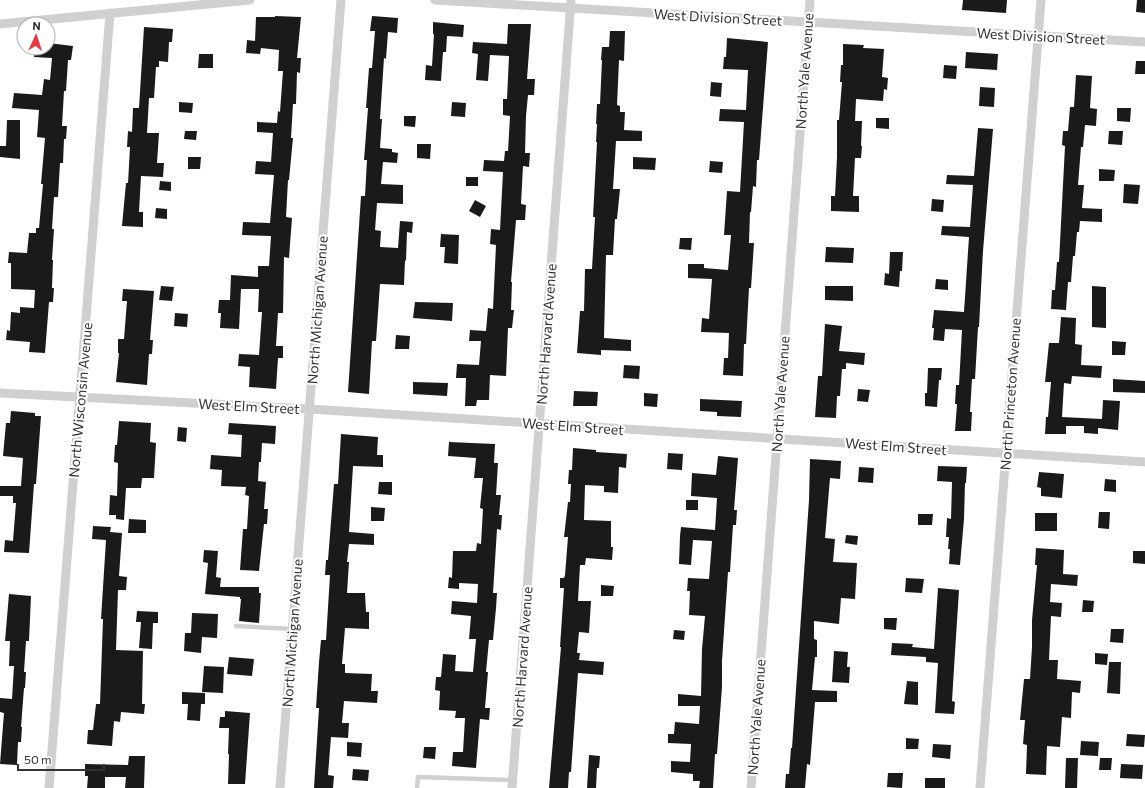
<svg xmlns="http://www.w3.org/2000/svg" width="1145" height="788" font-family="Commissioner,sans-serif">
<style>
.building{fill:#1a1a1a}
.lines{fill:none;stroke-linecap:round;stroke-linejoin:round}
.lane{stroke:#d0d0d0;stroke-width:4.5}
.street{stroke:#d0d0d0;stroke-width:9}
.labels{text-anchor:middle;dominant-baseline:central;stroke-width:4;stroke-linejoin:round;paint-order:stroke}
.street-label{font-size:14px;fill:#333;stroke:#fff}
</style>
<rect width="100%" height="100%" fill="#fff"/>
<path class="building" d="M963,0h44l-1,13 -44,-3z
M1137,0h8v13l-9,-1z
M275,16l26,1 -4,41h4l-1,15 -3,-1 -1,32h-3l-2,34h2l-4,42h-1l-2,37 6,1 -3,40 -5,-1 -1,56h-5l-2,33h7v12h-5l-2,31 -27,-2 1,-20 -12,-1 1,-12 20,1 3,-43h-4l1,-23h-18l-2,40 -19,-1 1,-15h-3l1,-13h11l1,-25 27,2v-11h11l2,-30 -29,-1 1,-13 27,1 4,-48 -19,-1 1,-13 15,1 2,-29 -16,-1v-10l20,1 1,-12 2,1 3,-41h-5l1,-21 -18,-2 -1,6 -14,-1 1,-13 8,1 1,-24h19z
M372,16l26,2 -1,15 -9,-1 -2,27 -2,-1 -4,61h2l-2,29 12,1v3l6,1 -1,10 -14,-1 -2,22 22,1v19l-26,-1 -2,27 6,1 -1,16 18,1 2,-27 13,1 -1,11 -5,-1 -1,29 -1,-1 -1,25 -24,-1 -4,57h-4l-3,53 -21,-2 13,-196h4l2,-36h-3l4,-52h-2l3,-40h3l3,-37h-5z
M433,22l31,3 -1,12 -16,-1 -1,16h-3l-2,29 -16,-1 1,-15 6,1 2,-32h-1z
M508,24h23l-4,55h8l-1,16h-6l-2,21 -1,37h5l-1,14 -6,-1 -2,38 5,1 -1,15h-9l-5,62h1l-1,28h3l-2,18h-4l-2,48 -16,-1 -1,25h-12l-1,6h-11l1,-28h-10l1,-14 22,1 2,-24h-12l1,-11 16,1 2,-23 5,1 3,-64 -6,-1 1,-15 9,1 3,-58 -20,-1 1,-11 20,1 1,-10h3l2,-35 -7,-1v-16h4l2,-43 -19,-1 -2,26 -12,-1 2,-26 -6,-1 1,-11 34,2z
M144,27l29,2 -1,13h-3l-1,20 -9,-1v6h-3l-2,31h-5l-2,35h12l-2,30h7l-1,14 -22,-1 -2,36h4v15l-21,-1 4,-43h2l2,-36h-3l1,-16 4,1 1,-24h6z
M610,31h15l-1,30 -5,-1 -2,45 3,1v6h5l-1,18 18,1v10h-26l-3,48h7l-3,30h-2l-2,36h-7l-2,83 27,2v11l-30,-1v5l-24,-2 3,-42h4l1,-42h7l3,-52h-2l4,-75h-1l1,-18h-1l1,-20h3l2,-44h-1l1,-13h7z
M727,38l41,4 -9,118h-2l-1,27 -3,-1 -2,26h-1l-1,31h5l-3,45h-2l-3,56h-2l-1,32 -20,-1 1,-17h4l1,-25 -28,-1 1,-14 7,1 3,-40 -24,-1v-14h16v4l24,2 3,-35h-7l3,-44 13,1 4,-70 -25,-1 1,-12 26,1 2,-40 -25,-1 1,-12h2z
M48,43l25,3 -2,14h-3l-2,31h-2l-2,35h5l-1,13h-2l-1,24h-3l-2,34h-4l-2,32h2l-2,31h1l-1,28h2l-1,14h-4l-4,51 -16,-1 1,-10 -24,-2 1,-10 3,1 1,-19 9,1v-6l14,1 1,-18 -24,-1v-26h-3l1,-11 18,1 2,-20h7v-5h3l4,-44h-2l4,-46 -8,-1 2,-27 -27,-2 2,-15 28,2 2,-16 6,1 2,-22 -18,-1 1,-9h13z
M843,44l21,1 -1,3 21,1 -2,28 6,1 -1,12 -3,-1 -1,12 -27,-2 -1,22h7l-1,25h1l-1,12h-6l-2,38h6v16l-28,-1v-15h4l2,-39v-37h2l3,-38h-2l1,-17h2z
M966,52l32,2 -1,16 -32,-2z
M199,54h14v14h-15z
M1136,61h9v13h-10z
M944,65l13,1 -1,13 -13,-1z
M1076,75l16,1 -2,32 7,1 -1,17 -11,-1 -2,22h-2l-3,38h6l-2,23 20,1v13l-22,-1 -1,11h-2l-2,24h-2l-2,26h-3l-2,28 -15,-1 1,-19h3l2,-28h2l6,-116 -3,-1 1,-14h5l2,-24h4z
M711,82l11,1 -1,14 -11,-1z
M980,87l15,1 -1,19 -15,-1z
M179,102l14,1 -1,10 -13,-1z
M452,102l14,1 -1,14 -14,-1z
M1117,108h14l-1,14 -13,-1z
M404,116h12l-1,11 -11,-1z
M876,118h13v11l-13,-1z
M7,120h13v39l-20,-2v-11h6z
M978,128l15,1 -10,122 -4,76h-1l-3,52h-3l-2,33h2l-1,19h-16l2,-27h-2l1,-19h3l3,-55 -17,-1 -1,12 -11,-1 1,-12h-2l2,-18 30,2 5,-75 -28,-2 1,-9 28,1 3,-42 -27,-1 1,-9 27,1z
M185,131h12l-1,9 -12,-1z
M1109,131h14l-1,14 -14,-1z
M417,144h14l-1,15 -13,-1z
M188,157h13l-1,12h-12z
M633,157l23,1 -1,12 -22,-1z
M710,161l13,1 -1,11 -13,-1z
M1099,169l16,1 -1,11h-15z
M466,177h12v9h-12z
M160,181l11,1v9l-12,-1z
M1124,184l16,1 -2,19 -15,-1z
M932,199l12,1 -1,12 -12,-1z
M475,200l11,6 -6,11 -11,-6z
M156,208l11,1v10l-12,-1z
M441,234l18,1 -1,29 -14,-1 1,-16h-5z
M680,238h12l-1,12 -12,-1z
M826,247l28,1 -1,15 -28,-1z
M890,252h13l-1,19h-2l-1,16 -15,-2 1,-12 4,1z
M936,279l12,1v10l-13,-1z
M161,286l13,1 -2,14 -13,-1z
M825,286h28v15l-28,-1z
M1092,286l14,1v41l-14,-1z
M123,289l31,2 -4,49h3l-1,14h-3l-2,31 -31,-3 3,-29h-1v-14h6l3,-38h-5z
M415,302l38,1 -1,18 -39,-3z
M175,313l13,1 -1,13 -13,-1z
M1061,317l15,1 -1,26 7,1 -1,20 21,1 -1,12 -29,-2 -1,8 -7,-1 -2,34 40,2 1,-19 17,1 -2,29 -20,-2v6l-14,-1v-7h-18v8h-21l1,-17h2l3,-35h-6l4,-39h10z
M825,324l17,2 -3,25 26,2 -1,12 -18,-2v6h-4l-2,27h-3l-1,22 -21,-1 3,-41h4z
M396,335l14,1 -1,13h-14z
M1112,341l14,1 -1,13h-13z
M624,365l16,1 -1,13 -16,-1z
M928,368h14l-1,12h-2l-2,27 -12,-1v-13h2z
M1113,379l32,2v12l-32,-1z
M413,382l35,1 -1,13 -34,-2z
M858,389l12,1 -2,12 -11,-1z
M574,391l24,1 -1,14h-24z
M644,393l14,1 -1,13 -13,-1z
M700,399l42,2 -1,16 -24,-1v-4l-17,-1z
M11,411l24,2v3h6l-5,68h-2l-5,69 -25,-1 1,-12 8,1 3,-38h-3v-7h-13v-10h21l2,-28 -20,-2 3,-33h4z
M119,421l32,2 -1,19 6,1 -2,35h-12l-1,10h-15l-2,32 -8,-1v-4h-7l1,-20 7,1 1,-33 -4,-1 1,-17h2z
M229,423l47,3 -1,18 -13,-1 -1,19h-2l-1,19 8,1 -2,27h4l-1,15h-3l-5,47 -19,-1 3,-41h4l2,-33 -4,-1 1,-8 -25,-1 1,-16 -12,-1 1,-14 30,2 1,-22 -14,-1z
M178,427l9,1 -1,14 -9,-1z
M341,434l37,3 -1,18h6v12l-30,-1 -4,66 25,2v11l-25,-1 -2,18h2l-2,31h18l1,19h3v17l-24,-1 -3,36h3v9l27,1 -1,17h7l-1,12 -33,-2 -2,22h7l-1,15 -17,-1 -3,38 6,1 -1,12h-19l5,-80h-3l3,-46 2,-22h5l4,-65h-5l1,-15h2l6,-76h4z
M449,442l46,2 -1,19h4l-2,32h5l-2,20h3l-1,15 -4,-1 -4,64h4l-1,15 -3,32h-4l-3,32h2l-3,36h5l-1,12 -9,-1 -4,49 -24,-2 1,-14h10l2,-34h-10l1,-7 -17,-1 1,-19 -5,-1 1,-13h5l2,-23 13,1 -1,16 18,1 3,-33h-7l2,-23 -20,-2 1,-13 25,2 1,-19 -19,-1v6l-11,-1 1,-11 3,1 1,-27h23l1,-8 4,1 2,-35 -3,-1 3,-30h-9l2,-20 -28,-2z
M573,448l23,2v2l31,2 -1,14 -7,-1 -1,26 -14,-1v-6l-19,-1 -1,35 27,1v26h2l-1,13 -26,-2 -1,7h-5l-2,36h13l-2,32 -10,-1 -2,21h3l-1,7 25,2 -1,13 -25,-2 -7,99h-2l-1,16h-19l12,-141h-1l4,-59h-4v-10h4l1,-3 3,-38h-4l4,-35h2l1,-18h-3l1,-14h3z
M668,453l15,1 -1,16 -15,-1z
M718,456l20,2 -4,52h3l-1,15h-3l-3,47h-2l-6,89v26l-5,67h-2l-2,34h-14l1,-7h-7v-7l-22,-2v-11l19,1 1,-18 -23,-1v-9h6l1,-12 24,2 1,-18h-22v-12l23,2 1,-47 3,-33 -16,-1 1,-24h-3l1,-13 21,1 3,-38 -19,-1 -2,25 -12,-1 1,-28 1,-9 34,3 2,-32 -26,-2 1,-23 24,2z
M810,459l31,2 -1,18 -10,-1 -5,60 10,1 -2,23 24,1 -2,36 -14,-1 -2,26 -25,-3v18l3,1v17h-2l-3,33 25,1v11h-22l-5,63 -3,-1 -2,24h-20l1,-14h3l2,-26h1l17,-248z
M938,466l29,1 -1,16h-1l-1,36 -4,46 -11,-1 1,-15h-2l1,-12h-3l1,-19 4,1 1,-37 -15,-1z
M859,467l15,1 -1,15 -15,-1z
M1039,472l25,2 -2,24 -21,-2v-8l-4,-1z
M1105,479l11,1v12l-12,-1z
M379,482h13v13l-14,-1z
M686,500h12v10h-12z
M371,507l14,1 -1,13h-13z
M1099,512h11l-1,17 -11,-1z
M1035,513h22v18h-22z
M918,514h15l-1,11h-14z
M129,519l17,1v13h-18z
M93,526l18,1 -1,5 12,1 -3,43 8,1 -1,13h-8l-2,60 27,1 -1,53h3l-1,10 -23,-2 -1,10 -6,-1 -2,25 -25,-2 1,-14h5l3,-26h4l3,-85h-2l5,-79 -14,-1z
M846,535l12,1 -1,9 -12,-2z
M1036,548l28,2 -1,24 15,1 -1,11 -26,-2 -1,18 12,1 -1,14 -10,-1 -2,44h9l-1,19 24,2 -1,12 -8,-1 -1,26 -9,-1 -2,30 -13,-1 -1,29 -20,-1 1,-29 -4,-1 2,-24h-5l4,-41h6l2,-32v-27l5,-55h-2z
M204,550l14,1 -2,26 5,1 -1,9h39v6h2l-2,30 -20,-2 2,-22h-1v-2l-35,-3 3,-31 -5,-1z
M1133,551h12v13l-12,-1z
M906,578l18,1 -2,14 -17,-1z
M601,585l13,1 -1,10h-12z
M938,588l21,2 -5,78 -2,33 3,1 -1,12 -19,-1 3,-50 -12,-1v-5l-35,-2 1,-12 21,1 -1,3 22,2z
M9,594l22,2 -2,45h-3l-2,31h2l-1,16h-1l-3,39h1l-1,15h-3l-1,23 -17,-1 4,-51 -4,-1v-14l12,1 2,-33h-5l1,-25h-5z
M1083,600l11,1 -1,11h-11z
M137,611l21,1v11h-5l-1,26 -13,-1 2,-26h-5z
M192,613l26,1 -1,24 -15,-1 -1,16 -17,-2 1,-18h6z
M884,618h13l-1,12 -12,-1z
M1111,629h13l-1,14 -13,-1z
M674,630l11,1 -1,9 -11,-1z
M834,651l14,1 -1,15h3l-1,16 -17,-1z
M1095,653l13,1 -1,11 -12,-1z
M229,657l25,2 -2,17 -25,-2z
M1109,662h12l-1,32 -13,-1z
M204,666l20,1 -1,26 -21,-1z
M907,681l11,1v23l-14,-1z
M182,692l23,1v11h-4l-1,17 -13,-1 1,-16h-6z
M225,711l25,2 -5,71h-17l1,-30h-1l1,-26h-10l1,-11h5z
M1127,734l18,1 -1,12 -18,-1z
M906,738l13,1 -1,10h-12z
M1081,741l18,1 -1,14 -18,-1z
M347,742l15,1 -1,14 -14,-1z
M933,744l18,1 -1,14 -18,-2z
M424,747h12l-1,12 -12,-1z
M589,755l11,1 -1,12h-2l-1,20h-9z
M129,756h16l-1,32h-19l1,-11h-21v11h-18l1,-12h-3v-12l43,1z
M1066,758h12l-1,30h-12z
M1100,758h12l-1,12h-12z
M1121,764l22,1 -1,14 -22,-1z
M353,769l16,1 -1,11 -16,-1z
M888,773h15l-1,15 -15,-1z
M925,778h20v10h-20z"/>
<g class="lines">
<path class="lane" d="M236,626l56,3
M417,788l1,-11 95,3"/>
<path class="street" d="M435,0l710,42
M0,24l250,-24
M0,393l309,16 836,53
M49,788l61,-775
M280,788l61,-788
M512,788l59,-788
M751,788l59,-788
M980,788l61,-788"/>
</g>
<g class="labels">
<g class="street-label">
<text transform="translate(718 17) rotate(3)">West Division Street</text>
<text transform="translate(1041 36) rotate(3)">West Division Street</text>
<text transform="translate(804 71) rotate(-86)">North Yale Avenue</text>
<text transform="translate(317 310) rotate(-86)">North Michigan Avenue</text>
<text transform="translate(546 334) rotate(-86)">North Harvard Avenue</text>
<text transform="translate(780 394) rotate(-86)">North Yale Avenue</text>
<text transform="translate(1010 394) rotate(-86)">North Princeton Avenue</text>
<text transform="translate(80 400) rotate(-85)">North Wisconsin Avenue</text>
<text transform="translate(249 406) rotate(3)">West Elm Street</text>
<text transform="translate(573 426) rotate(4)">West Elm Street</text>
<text transform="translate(896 446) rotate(4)">West Elm Street</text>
<text transform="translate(292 633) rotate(-86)">North Michigan Avenue</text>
<text transform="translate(522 657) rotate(-86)">North Harvard Avenue</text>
<text transform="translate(756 717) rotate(-86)">North Yale Avenue</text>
</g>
</g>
<g transform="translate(36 36) rotate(3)"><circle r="19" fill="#ffffff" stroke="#adadad"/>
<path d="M0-3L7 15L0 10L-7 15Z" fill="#e63946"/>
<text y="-6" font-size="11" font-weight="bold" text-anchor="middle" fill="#333333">N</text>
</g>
<path d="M18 764v6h86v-6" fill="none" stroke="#333333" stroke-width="2"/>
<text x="24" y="764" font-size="12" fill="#333333" stroke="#ffffff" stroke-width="3" paint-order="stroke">50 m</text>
</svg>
